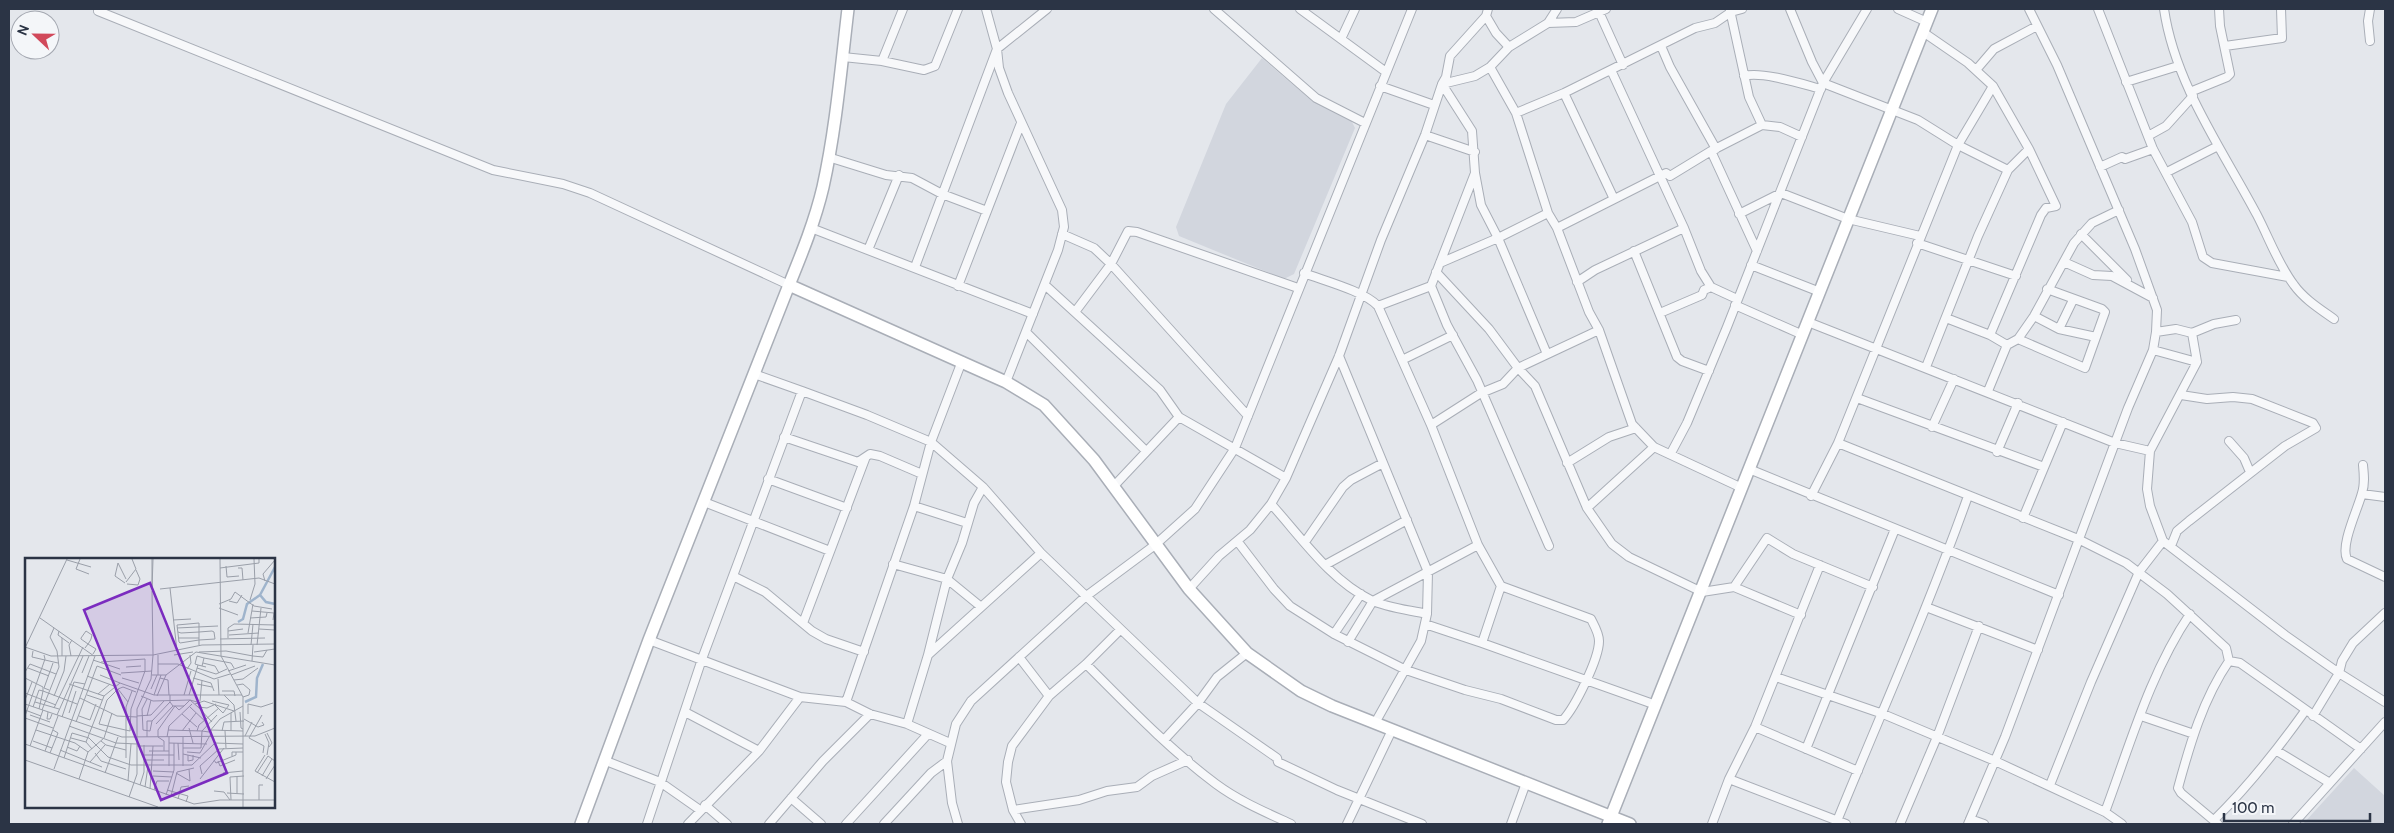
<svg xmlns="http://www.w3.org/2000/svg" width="2394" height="833" font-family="Cabin,sans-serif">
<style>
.built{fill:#d2d6de}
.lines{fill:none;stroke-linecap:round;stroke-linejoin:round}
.street-casing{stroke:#a9aeb7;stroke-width:10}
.secondary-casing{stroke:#a9aeb7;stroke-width:14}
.street{stroke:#f7f8fa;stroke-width:8}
.secondary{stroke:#fff;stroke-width:11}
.inset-river{fill:none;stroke:#9fb4cc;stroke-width:2.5}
.inset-road{fill:none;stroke:#9a9fa9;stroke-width:1}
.view{fill:#7b2cbf;fill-opacity:0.15;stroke:#7b2cbf;stroke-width:2.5}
.inset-edge{fill:none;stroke:#2b3445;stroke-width:2.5}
</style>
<rect width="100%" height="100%" fill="#e4e7ec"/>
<path class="built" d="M1262,58l50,43 37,15 6,12 -61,146 -10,5 -105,-43 -3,-9 50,-123z
M2354,768l31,28v28h-82z"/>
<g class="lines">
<defs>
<path id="street" d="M986,9l11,40 2,19 9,25 54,117 2,17 -6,23 -52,132
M1214,9l102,89 49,25
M1300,9l86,63
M1488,9l-2,7 10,17 13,14
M1867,9l-44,74 95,37 40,25 50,25
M1898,9l29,13
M2098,9l55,140 39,73 11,35 9,6 76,14
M2164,9c11,75 58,140 93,206 12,23 21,49 37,70 10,14 26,24 40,34
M2370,9l-2,12 2,20
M1730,10l19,87 13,28 18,2 22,10
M98,11l395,159 70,14 27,9 199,92
M1599,12l24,53
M1548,23l28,-1 30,-13
M1923,32l45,31 25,23 36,63 27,57 -10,2 -5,7 -51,120
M1341,39l14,-30
M1661,46l9,21 46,82
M2225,46l57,-8 -1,-29
M843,57l39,4 42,9 11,-4 23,-57
M882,61l21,-52
M1490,67l26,46 32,100 9,15 32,84 10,18 33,94 22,23 88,41
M1611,70l73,158 17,43 10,16 26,12
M1976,70l18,-21 43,-23
M1744,76c18,-5 58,8 77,13
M2126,82l52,-16
M1380,86l54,19
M2190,92l37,-15 3,-3 -10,-48 -1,-17
M1564,93l50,106
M1516,113l48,-20 131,-65 20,-5 16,-11 11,-3
M1425,135l50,17
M2148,136l18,-10 27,-30
M1711,151l46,100
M828,157l58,18 26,3 30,16 45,17
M2100,167l22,-10 3,2 28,-10
M2167,172l51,-26
M1475,173l-3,-42 -30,-47 4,-7 4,-21 36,-40
M1739,214l42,-21 67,26 72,17
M811,228l222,86
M1557,228l109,-55 4,3 41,-25 51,-26
M1062,234l32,14 17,16 137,152
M2081,234l46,46
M1917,243l99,33
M868,250l31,-75
M1634,251l43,106 5,4 27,10
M2064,262l29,13 19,1 41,22
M1751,265l69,27
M915,267l82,-218 50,-40
M1436,272l53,57 29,39 17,18 52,122 25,36 17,13 73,35 32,-5 33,-49 26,16 80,33
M1577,282l18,-12 89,-42
M1045,285l115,105 19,27 107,61
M958,286l63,-163
M1431,286l16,39 30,55 72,166
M1735,305l68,30
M1378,306l53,-20 44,-113 6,32 17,33 -58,25
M1075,312l36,-48 17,-33 9,1 161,56
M1660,313l42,-18 2,-5 7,-3
M2034,316l25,13 37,8
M1946,318l44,17 17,10
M1808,322l307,121 35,8
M2059,329l14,-29
M2156,332l20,-3 16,4 22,-9 22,-4
M1027,333l119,118
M2192,333l5,29 -47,89 -3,38 3,17 13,35 122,94 54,38 46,29
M2018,339l67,29 20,-56 -3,-3 -55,-20
M2153,350l44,12
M1547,354l-49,-116 50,-25
M1339,356l89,216 -1,42 -6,27 -46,82
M1402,360l51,-25
M1926,367l52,-131 30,-66 21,-21
M754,374l48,17
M1988,391l19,-46 11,-6 16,-23 40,-73 18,-20 27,-13
M1857,398l187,69
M1431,425l50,-32 22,-9 15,-16 81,-38
M1932,427l22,-48
M784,437l74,25 12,-8 10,2 42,18
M2229,441l15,17 6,14
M1838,443l240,96 48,24 41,31 59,54 3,13 11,2 121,86
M1997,452l21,-49
M1671,453l16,-30 40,-96 96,-244 -11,-21 -22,-53
M1567,463l42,-26 27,-9
M2363,465c1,10 2,19 -1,28 -4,16 -22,52 -15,66l38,18
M1749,469l310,126
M768,479l79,29
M1113,487l66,-70
M2362,494l23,3
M1811,496l27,-53 120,-298 35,-59
M704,502l126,49
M1271,504c30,33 59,76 100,96 16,8 39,10 56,14
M914,506l53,17
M1587,508l67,-61
M2023,518l40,-96
M1238,542l36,47 16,17 44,28 72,36 59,20 36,9 55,21h7c12,-13 36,-61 36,-79 0,-8 -5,-16 -8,-22l-90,-33 -23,-41 -47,-120 -53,-119c-14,-15 -53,-25 -74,-33
M1305,542l38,-55 8,-7 32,-17
M2171,546l6,-15 12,-10 96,-75 31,-18 -3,-5 -61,-24 -19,-2 -26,2 -26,-4
M893,564l54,15 33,27
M1325,565l82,-45
M733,576l32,16 47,39 14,8 38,13
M1501,586l-19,57 174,62
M1734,587l67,28
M1189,589l30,-33 31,-26 21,-26 15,-26 53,-122 42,-116 44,-105 17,-51 33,-8 15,-9 19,-20 39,-24 9,-14
M1926,607l112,43
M803,623l62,-164
M1425,624l57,19
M1334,634l27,-40
M649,640l151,57 46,5 24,12 37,10 43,19
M1348,642l25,-41 105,-56
M928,655l19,-76 15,-36 12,-40 9,-16
M1019,657l30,39
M1086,664c42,42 83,85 130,120 23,17 49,28 75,40
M1776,677l107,37 112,47 110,51 17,12
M846,702l68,-196 17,-64 31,-81
M685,712l74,39
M2141,716l53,18
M2313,716l26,-43 3,-12 11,-18 32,-30
M907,724l21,-69 113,-102
M1755,727l103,44
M1164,740l34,-37 19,-26 30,-24
M1806,749l89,-220
M2277,751l53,32
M606,761l54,21 40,28
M1729,779l117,45
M2050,785l41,-103 48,-110 24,-31
M791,798l30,26
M705,805l22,19
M1013,810l66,-10 28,-9 30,-4 15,-11 36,-16
M2105,812c25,-67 45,-139 85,-198
M1970,819l14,5
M2214,820c35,-34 63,-70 91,-109
M1837,821c44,-108 92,-215 131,-325
M647,824l55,-165 100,-268 65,24 64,27 52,45 58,66 157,150 79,55 1,4 59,28 85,34
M688,824l71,-73 41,-54
M769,824l54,-63 47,-47
M846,824l82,-90
M884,824l47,-51 16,-12
M958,824l-6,-21 -5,-42 9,-37 15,-23 114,-104 70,-52 40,-36 40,-61 177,-439
M1021,824l-8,-14 -7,-28 2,-20 4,-16 37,-50 37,-32 34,-34
M1347,824l45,-94
M1511,824l15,-41
M1712,824l17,-45 26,-52 65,-162
M1900,824l37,-87 42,-111
M1968,824l37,-87 123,-329 25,-58 3,-18 1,-22 -22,-61 -78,-184 -28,-56
M2218,824l-37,-31 -3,-5c12,-44 25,-89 51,-127
M2293,824l92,-102"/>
<path id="secondary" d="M789,285c13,-32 26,-64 34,-98 13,-59 18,-119 25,-178
M581,824l68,-184 140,-355 217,97 38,23 50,55 95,129 58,64 54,38 31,15 298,118
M1608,824l324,-815"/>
</defs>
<use href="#street" class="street-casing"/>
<use href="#secondary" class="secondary-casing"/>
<use href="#street" class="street"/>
<use href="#secondary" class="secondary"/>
</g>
<g transform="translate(25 558)">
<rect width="250" height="250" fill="#e4e7ec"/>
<path class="inset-river" d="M235,37l15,-28M213,64l5,-3 4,-15 13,-9 6,7 9,2M220,144l11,-5 1,-19 6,-14"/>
<path class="inset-road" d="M55,1l-4,10 13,5M127,1v30l1,-30M195,1l1,97 22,41v110M42,2l24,7M93,5l-3,13 10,7M93,5l8,16M201,8l1,11 12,-1M195,10l39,-5v-4M213,10h4l1,12M240,23l-2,-7 12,-14M101,24l10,-13 -4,-10M102,26l11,1 2,-6 -4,-9M145,30l7,63M135,31l99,-11 16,6M127,33l1,64 49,-10 73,-1M225,42l5,-16 -1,-25M204,43l8,2 5,-8M194,46l12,-5 4,-7 19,14 18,3M194,50l19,7M227,53l22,2 -1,7M15,60l54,38M225,60l16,-1 1,-4M148,62l18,-1M152,70l41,-2M234,71l16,1M34,73l-1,4 11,8M203,73l15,-2M153,74l3,1 18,-1 13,-1 2,1 1,7 -16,1 -19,3 -1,-1 -2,-17 22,-2v22M223,75l5,-29M204,77l30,-2M154,80h20M203,80v-10l6,-4 41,1M195,81l45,-1M226,87l2,-21M232,87l4,-37M0,89l26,9 102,-1 -2,24 -14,30v65l-8,23M0,90l42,-89M60,90l3,-4 2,-3 1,-2 1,-4 -6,-4 -5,7v1l7,5 8,5 -3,5M8,93l-1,6 26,6M174,94l27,-1 27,5M229,94l21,-3M133,97v20M149,97l19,-3M37,98v-18M46,98l-2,-11 3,-5M228,98l10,1 4,-7M68,102l27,9M227,103l1,-16M76,104l44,-3v12l-14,38 -1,22 -31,-7 8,-24 11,-11 5,-2 13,5M178,105l12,3 4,7M133,106h20l36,15 16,-5M173,107l-3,-1 2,-8 7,2M177,108l2,-8 27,5 3,5M101,109l15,-1M3,110l21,8M172,110l19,6 11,-5M162,111l4,-6 -1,-8M203,113l18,-6M0,114l5,-8 26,10M57,115l7,-17M96,115l31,-2M75,117l20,8M127,117h14l30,-23 79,13M206,117l24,-9M62,118l27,10M0,120l18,9v4l34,13M97,120l17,5M135,120l8,2 1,15M168,120l18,5 3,8M193,121l1,16M209,122l9,-1 15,-11M44,126l35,12M172,126l15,3M212,127l6,-1 7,6 -1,5 -6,2M93,131l10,13M126,131l6,-14M24,132l-5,-2 9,-25M197,133h12l1,5M0,135l31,12M73,136l12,-10M62,137l15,5M129,137l7,-20M159,137l7,-24M164,137l9,-30 8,2M199,137l10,10 2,16M29,138l10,-25 2,-15M116,138l12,5 37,-1 8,7 9,1 9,-4M132,138l9,-21M55,140l37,18 20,1M122,141l-5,10 1,21 7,1 2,-10 18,-19v-7M0,142l7,-18M175,143l2,-21M187,143l17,4 -6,8 -8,-8M10,144l24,7M145,144l3,4h11l-5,4 -4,-4M0,146l97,33 133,-1 20,-8M170,146l9,-3 30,10M159,148l6,-6 7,2M8,149l6,-17 4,1 -4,18M165,149l18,17M173,149l14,15M29,150l29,-61M0,152l16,6M17,152l17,-43 -2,-16 -7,-14 4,-9M23,154l-1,7h3l2,-5M215,154l1,16 2,1M44,155l7,-22M157,156l15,13M223,156v-10l13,3 12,-4M5,157l20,7M32,157l26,-59M237,157l-13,23 15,8 -1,7M0,158l20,-57 -1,-4M54,158l11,4 6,-16M112,158l14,-1 13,-14M122,158l4,-16M37,159l12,-35 11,2M0,160l28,10M219,161l14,8 6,-2 -2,-3M51,164l21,-56 24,9M131,166l17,-18M44,168l47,17 21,1M164,170l4,15M11,172l39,13 13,9M143,172l34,1 15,-16M157,173l14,-18M172,173l2,-6 20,-17M197,173l2,-9 20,-1M200,173l1,17M206,173v-18M47,175l17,5 19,19 23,8h61l23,-22 28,1M242,175l5,10 -3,4M240,176l4,9 -2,12M220,178l7,-14M122,179v-16h5M142,179l2,-11 23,-22M158,179v29M185,179l1,-7 32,1M46,180l15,4 6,7M8,183l19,7M76,183l5,4 20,5M61,184l18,-46 16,-13 34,12h88M144,185l38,1M153,185l1,17M0,186l169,60 26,-4h55M5,188l13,-36M112,188h26M42,189l10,4 3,-5M158,190h18M176,190l1,-17 7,1 11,-13 23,-13M35,192l42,17M20,193l13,-35M124,193h20M139,193v-10l-6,-4v-7l17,-24M162,194l13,1 9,-16M25,195l8,-20 -5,-3M70,195l6,8 25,8M158,196l18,4M119,197h30M163,197v6l5,-1v-5M240,197l-10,16 20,11M207,198v-4h11M39,200l8,-25M101,200v-51l6,-16M0,202l133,47M119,202h20M189,202l2,3 20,-8v-3M193,203l2,5 15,-6M65,204l15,-17M144,208v-29M29,211l41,-113M128,213l21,1M80,215l13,-36M151,215l14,8 -1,-12M198,215l20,-2M232,215l11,-17 7,5M177,216l-2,-8 19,-17 24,-1M128,218l19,1M237,218l10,-17M54,221l9,-27 16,-14 8,-25M175,221l24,-31M241,221l9,-14M103,223l3,-37M115,227l4,-13v-27M120,229l3,-21M125,231l3,-43M129,232l3,-9h12M142,232l21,6 -2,6M189,233l10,1 6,8M202,235l17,1M212,236v-17M141,237l8,-25v-27M146,238l6,-24 17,-4M153,241l3,-12 8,-1M206,242l-1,-23 14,-1M234,242v-15h4"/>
<path class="view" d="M125,25l77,190 -66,27 -77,-190z"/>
<rect width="250" height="250" class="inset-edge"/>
</g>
<rect width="2394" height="833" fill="none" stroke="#2b3445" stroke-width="20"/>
<g transform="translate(35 35) rotate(292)"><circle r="24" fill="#f4f6f9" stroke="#a4a8b1"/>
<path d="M0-4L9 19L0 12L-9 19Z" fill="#d1495b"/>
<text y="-8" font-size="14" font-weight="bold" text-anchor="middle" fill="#2b3445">N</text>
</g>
<path d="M2224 813v8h146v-8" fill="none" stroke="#2b3445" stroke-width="2.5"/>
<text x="2232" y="813" font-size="15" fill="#2b3445" stroke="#f4f6f9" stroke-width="4" paint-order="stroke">100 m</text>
</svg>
